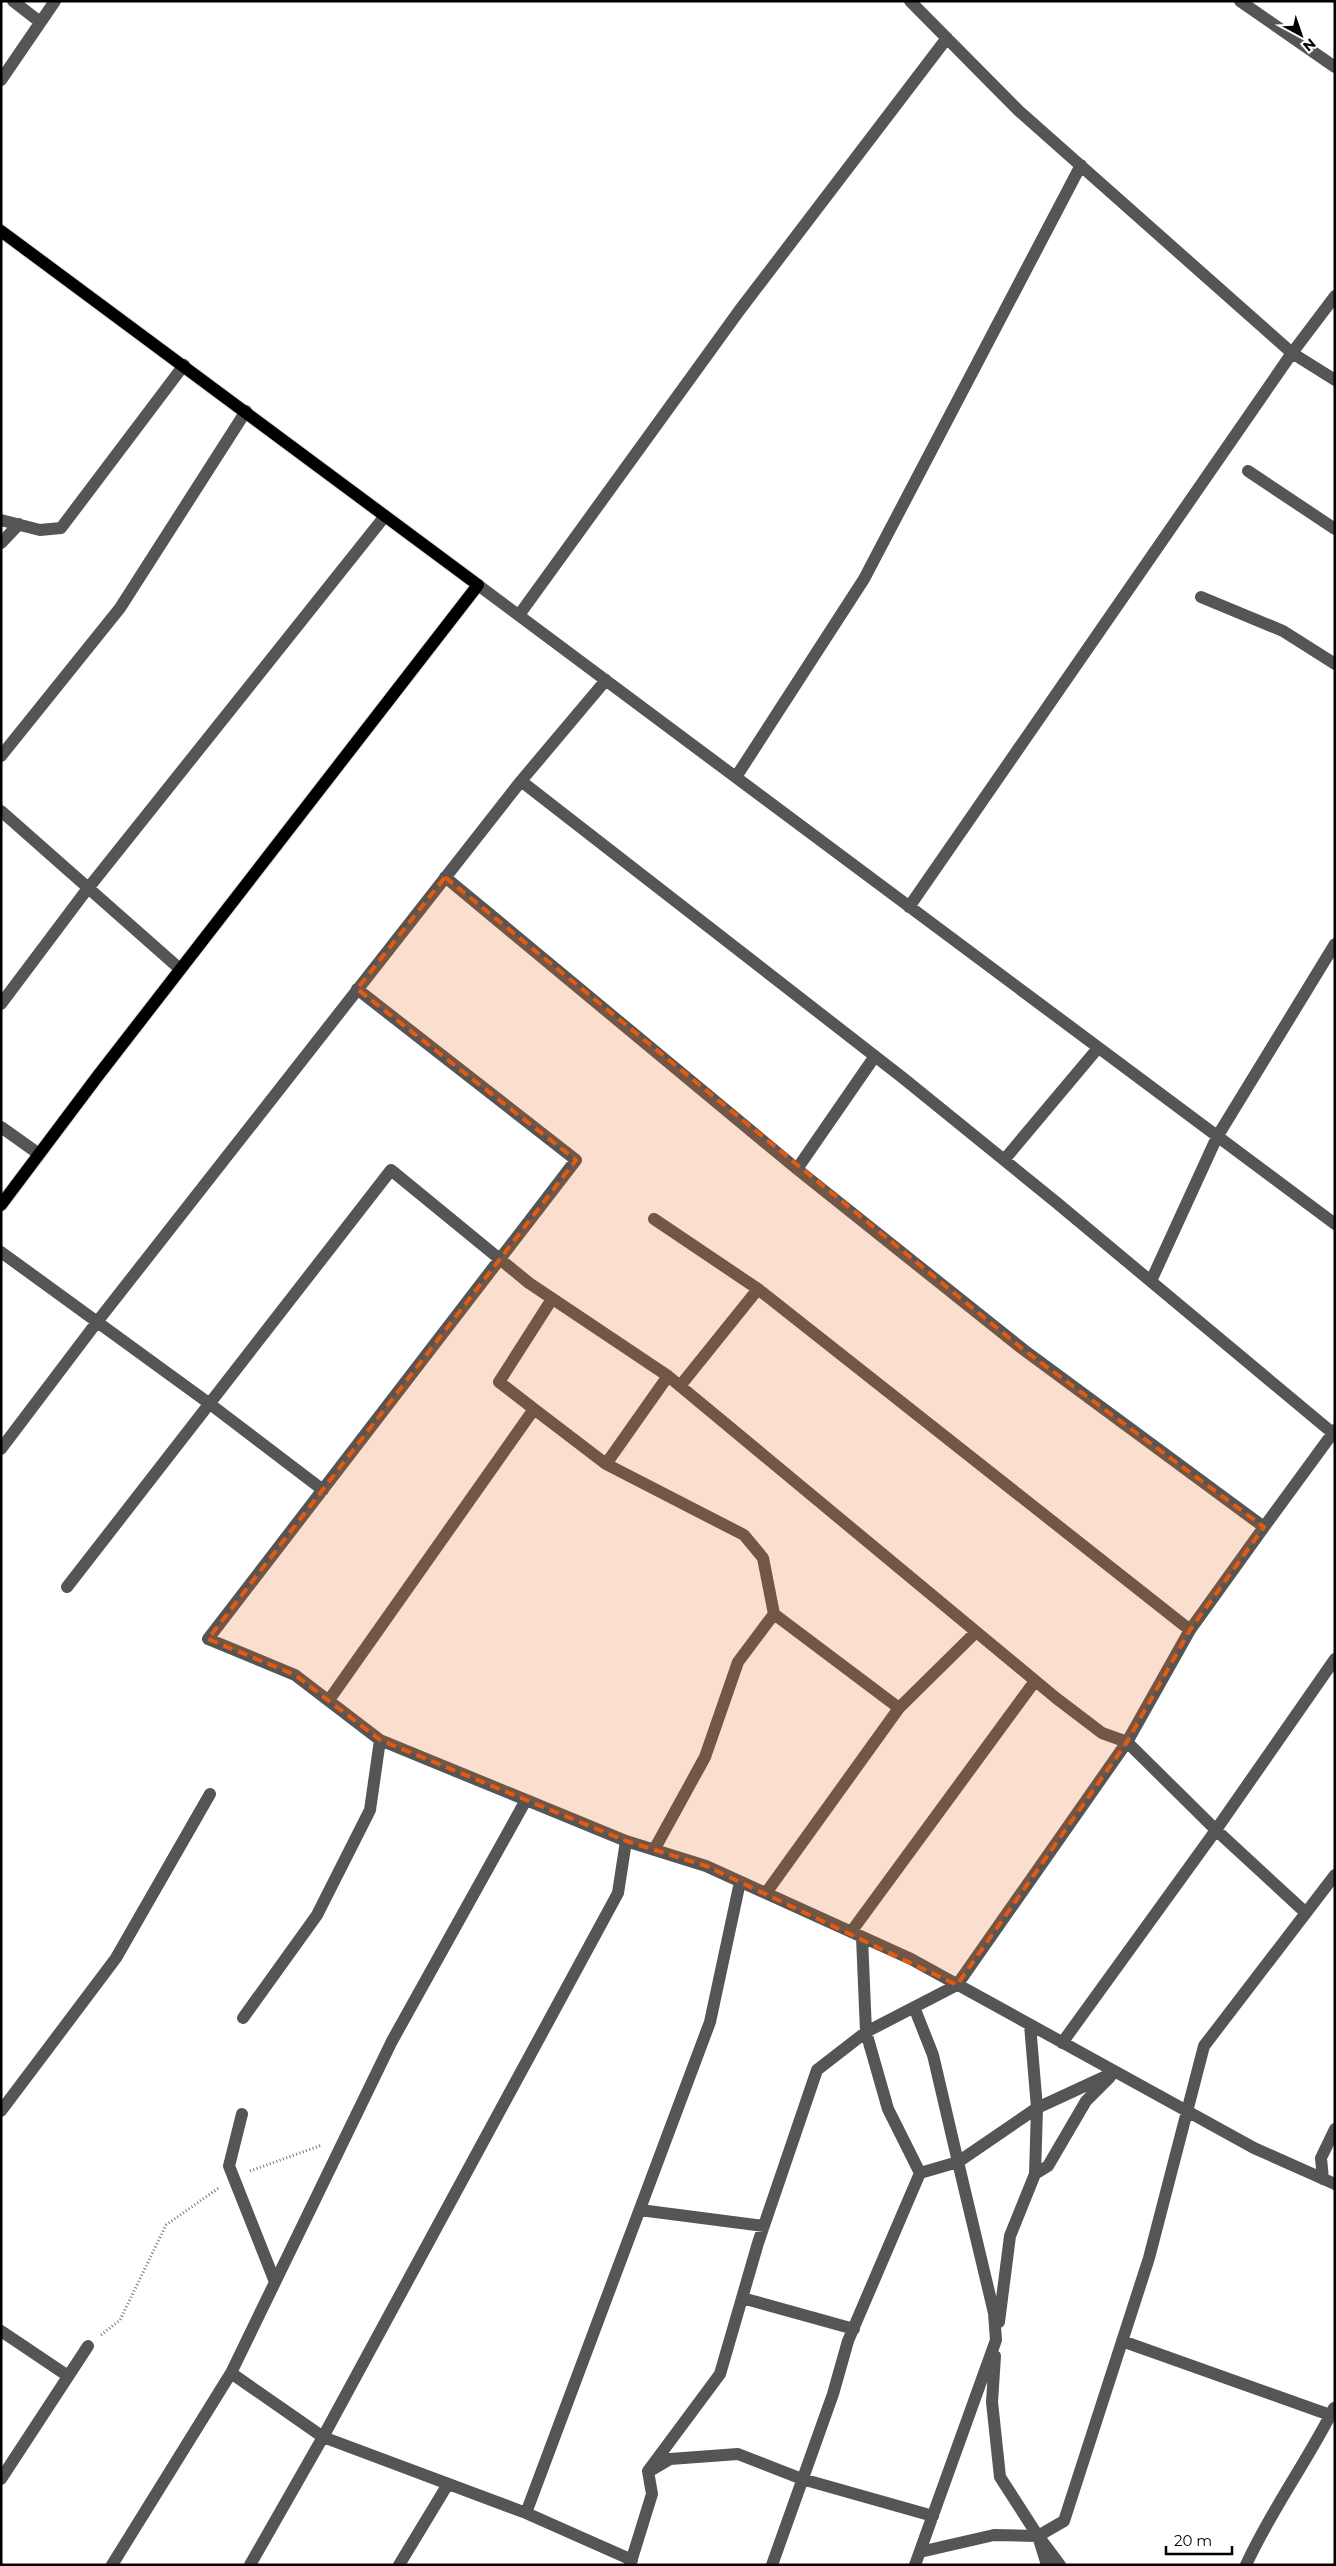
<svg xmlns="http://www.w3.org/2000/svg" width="1336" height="2566" font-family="Montserrat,sans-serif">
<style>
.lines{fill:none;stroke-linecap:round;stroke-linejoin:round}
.major-casing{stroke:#dbdbdb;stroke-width:14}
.path{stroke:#777;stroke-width:3;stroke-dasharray:1 2.5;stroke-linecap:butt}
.minor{stroke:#555;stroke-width:12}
.major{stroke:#000;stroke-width:12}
.marked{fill:#e8590c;fill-opacity:0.2;stroke:#e8590c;stroke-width:4;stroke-dasharray:10 6;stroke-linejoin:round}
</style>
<rect width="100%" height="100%" fill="#fff"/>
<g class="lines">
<defs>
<path id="major" d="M1,231l477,354 -381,492 -96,128"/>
</defs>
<use href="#major" class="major-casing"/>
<path class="path" d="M250,2171l72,-26
M101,2335l19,-15 46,-95 54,-38"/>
<path class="minor" d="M13,1l27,21
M1240,1l95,66
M1,80l54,-79
M1335,296l-43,57 43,27
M1248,471l87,58
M1,520l39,10 21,-2 123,-163
M1,543l18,-19
M478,585l857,639
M1201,597l82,34 52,33
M519,615l220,-304 208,-273
M606,680l-85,101 382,297 154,125 278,232
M1,756l119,-148 126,-197
M736,777l128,-198 217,-414
M1,811l179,158
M445,877l352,292 227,181 240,177 71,-97
M909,907l383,-554 -273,-242 -109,-110
M357,989l219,171 -368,479 87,36 85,65 246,101 80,25 205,93 343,189 81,36
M1,1004l81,-108 303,-380
M1,1127l38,27
M1004,1160l94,-112
M797,1169l78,-113
M654,1219l104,70 -78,97
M1,1252l209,152 113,86
M1151,1281l66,-144 118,-193
M758,1289l432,341 74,-103
M534,1409l72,55 62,-88
M1,1449l96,-127 424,-541
M606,1464l138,71 19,23 11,56 125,94 -133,185
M67,1587l324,-417 138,113 139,93 388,322 46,35 25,9 89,88 90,83
M329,1700l205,-291 -35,-27 53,-83
M899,1708l77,-76
M526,1800l-134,241 -161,332 92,64 203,76
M654,1850l51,-93 33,-95 36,-48
M851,1932l184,-251
M914,2007l19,48 25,107 -38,11
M243,2018l74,-103 53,-105 10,-70
M1062,2043l149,-206 124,-178
M1,2111l115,-153 94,-164
M242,2114l-13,52 46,116
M1035,2174l13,-8 38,-65 24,-24
M1323,2179l-2,-21 14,-29
M640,2210l124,16
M742,2298l112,31
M999,2322l11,-86 25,-62 2,-66 -7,-83
M1,2331l67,45
M1122,2341l208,74 5,-1
M995,2356l-3,46 8,75 38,59 9,29
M653,2469l17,-10 68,-5 64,25 131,37
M1,2479l87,-133
M1042,2541l18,24
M920,2552l74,-17 44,1 26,-15 85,-263 55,-212 131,-171
M632,2560l-106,-47 184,-491 30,-140
M112,2565l119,-192
M250,2565l73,-128 295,-544 8,-52
M399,2565l49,-81
M630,2565l22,-71 -4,-23 72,-97 38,-131 59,-173 49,-38 -4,-95
M772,2565l61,-171 15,-53 72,-168 -32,-64 -22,-77 91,-47 170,-243 63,-112
M915,2565l81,-225 -2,-27 -36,-151 79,-54 78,-36
M1246,2565c25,-55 61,-103 88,-157"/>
<use href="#major" class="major"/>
</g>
<path class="marked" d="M445,877l579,473 240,177 -74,103 -63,112 -170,243 -251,-119 -80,-25 -246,-101 -85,-65 -87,-36 368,-479 -219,-171z"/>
<rect width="1336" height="2566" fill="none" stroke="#000000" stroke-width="5"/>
<g transform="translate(1301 35) rotate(140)" stroke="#ffffff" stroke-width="4" paint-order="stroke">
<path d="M0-4L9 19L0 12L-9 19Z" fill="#000000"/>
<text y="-8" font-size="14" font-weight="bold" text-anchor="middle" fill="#000000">N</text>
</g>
<path d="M1166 2546v8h66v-8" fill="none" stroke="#000000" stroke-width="2.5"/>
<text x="1174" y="2546" font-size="15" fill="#000000" stroke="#ffffff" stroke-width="4" paint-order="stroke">20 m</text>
</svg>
